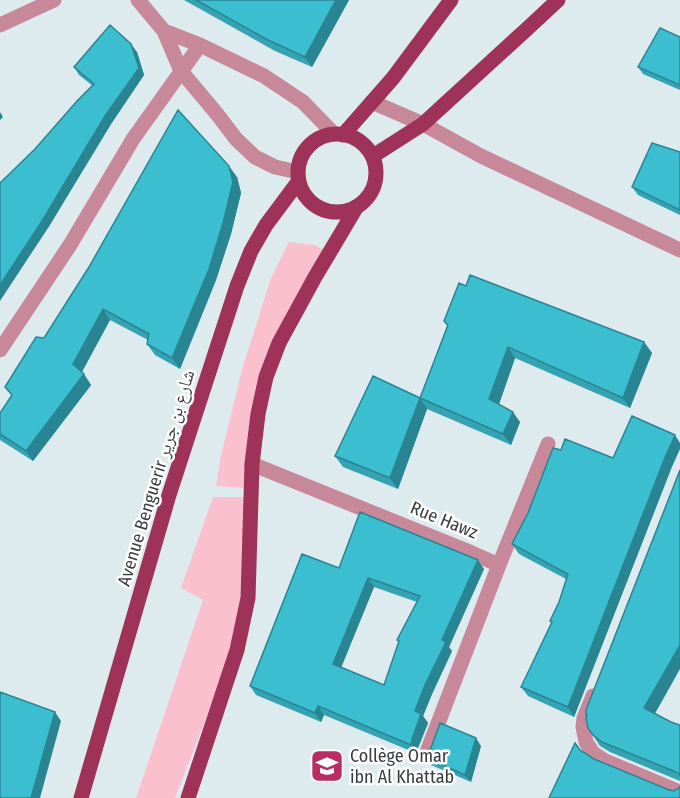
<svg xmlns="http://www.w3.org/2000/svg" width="680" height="798" font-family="'Fira Sans Condensed','Noto Naskh Arabic',sans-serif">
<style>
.green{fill:#fac0ce}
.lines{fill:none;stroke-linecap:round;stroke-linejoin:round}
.minor{stroke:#c78999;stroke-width:15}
.major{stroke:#9e3258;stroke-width:15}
.wall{fill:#34a3b4;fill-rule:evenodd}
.shaded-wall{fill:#2a8592}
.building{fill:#3cbed1;stroke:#2a8592;stroke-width:1.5;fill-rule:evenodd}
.labels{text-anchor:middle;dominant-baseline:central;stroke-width:5;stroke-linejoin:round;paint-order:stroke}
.street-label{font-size:18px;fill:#373d3e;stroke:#fff}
.poi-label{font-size:18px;fill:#373d3e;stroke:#fff;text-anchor:start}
</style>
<rect width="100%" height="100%" fill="#deebee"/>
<path class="green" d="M289,242l25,3 8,4 -1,4 -72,175 -5,60 -28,-2 5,-31 22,-89 28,-88z
M213,497h31l-1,49 -3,55 -7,39 -21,63 -37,95h-39l67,-198 -22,-12z"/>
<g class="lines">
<path class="minor" d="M138,0l26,31 17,40 36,43 19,25 19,18 20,10 23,5
M0,25l54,-25
M164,31l36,14 64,31 39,26 30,31
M372,102l51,22 58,32 199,94
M0,350l70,-105 63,-106 67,-94
M252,464l220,89 27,12 49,-121
M593,696l-9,22 -1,9 3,15 7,11 12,8 75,31
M427,752l72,-187"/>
<path class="major" d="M298 173a39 39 0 1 1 78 0a39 39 0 1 1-78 0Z
M343,135l50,-57 58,-78
M373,156l50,-32 105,-96 30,-28
M81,798l88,-303 68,-209 14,-35 15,-26 32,-43
M188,798l49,-148 11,-52 4,-134 6,-50 8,-37 13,-34 36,-66 41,-69"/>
</g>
<path class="wall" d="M184,0h165l-37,67 -37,-16z
M680,37v53l-37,-16 -5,-7z
M137,52l7,23 -33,49 -63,104 -13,-79 58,-63 -14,-11 -5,-8z
M680,152v63l-42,-20 -6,-8z
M237,177l4,16 -10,41 -15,46 -36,89 -25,-14 -8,-11 1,-4 -38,-20 -28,52 9,13 -58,76 -33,-21v-27l12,-17 -7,-9 39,-49z
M466,286l178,56 8,11 -22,55 -115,-50 -16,46 21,18 -9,23 -84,-36 -29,80 -55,-22 -8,-11 85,-58 27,-72 -3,-5z
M561,450l52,8 58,11 -97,248 -46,-21 -7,-9 30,-64 -1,-2 9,-19 7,-23 -47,-25 -7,-10z
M339,568l145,1 -35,78 3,4 -20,43 -9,22 5,7 -10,25v6l-94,-39 -3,7 -65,-27 -6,-9zM374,587l43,15 -20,38 2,3 -15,42 -43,-18z
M655,713l16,9 9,3v56l-70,-29 -10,-6 -12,-18 -1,-12 -1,-1z
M481,746l-10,36 -40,-17 -5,-8z"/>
<path class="shaded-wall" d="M336,0h13l-37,67 -7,-10z
M131,44l6,8 7,23 -33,49 -63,104 -48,73v-16z
M0,112l3,5 -3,3z
M229,166l8,11 4,16 -10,41 -15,46 -36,89 -8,-11z
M103,309l7,11 -30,55 -7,-11z
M644,342l8,11 -22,55 -7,-10z
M508,347l7,11 -18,52 -8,-11z
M84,374l7,11 -58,76 -7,-10z
M420,398l7,11 -29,80 -8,-11z
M513,412l7,10 -9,23 -8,-11z
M675,435l5,8v6l-9,20 -97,248 -6,-10 96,-247z
M478,560l6,9 -35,78 3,4 -20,43 -9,22 5,7 -10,25v6l-7,-9 4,-34 27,-71z
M368,578l6,9 -35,86 -6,-9z
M680,645v24l-28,50 -8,-11z
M318,706l6,9 -3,7 -6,-9z
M55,712l6,9 -21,77h-9z
M476,738l5,8 -10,36 -6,-7z"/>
<path class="building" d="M196,0h140l-31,57 -37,-17z
M110,25l21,19 8,24 -34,48 -63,105 -42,64v-102l35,-34 42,-48 17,-17 -20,-17z
M660,28l20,9v48l-42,-18z
M178,110l51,56 4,16 -10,41 -14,46 -37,89 -25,-14 2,-10 -46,-25 -30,55 11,10 -58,77 -26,-17v-21l12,-18 -7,-8 31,-50 8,1 45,-71z
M652,143l28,9v58l-48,-23z
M470,275l174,67 -21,56 -115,-51 -19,52 24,13 -10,22 -83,-36 28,-73 -4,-4 15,-38 7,3z
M373,376l47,22 -30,80 -55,-22z
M632,416l43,19 -11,25 -96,247 -47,-20 31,-65 -2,-1 9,-19 9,-28 -56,-30 16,-31 25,-65 8,2 4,-11 48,19z
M680,470v175l-36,63 27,14 9,3v50l-4,-3 -74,-30 -9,-7 -5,-7 -2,-10 1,-3h-1v-5z
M360,512l118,48 -36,80 4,2 -21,43 -10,26 6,3 -9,25 -1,6 -93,-39 -3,7 -65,-27 52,-132 37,14zM368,578l52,18 -23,44 2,1 -15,44 -51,-21z
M0,692l55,20 -24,86h-31z
M440,723l36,15 -11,37 -39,-18 1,-4h-1l5,-5z
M575,743l5,7 14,9 75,31 5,1 6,-4v11h-131z"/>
<defs>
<symbol id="school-square" viewBox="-11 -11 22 22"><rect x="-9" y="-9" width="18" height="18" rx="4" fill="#ba2d63" stroke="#fff"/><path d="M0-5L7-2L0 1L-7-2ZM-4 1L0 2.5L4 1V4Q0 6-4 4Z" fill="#fff"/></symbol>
</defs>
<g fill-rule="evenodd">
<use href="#school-square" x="308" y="747" width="38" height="38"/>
</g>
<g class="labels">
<g class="street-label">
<text transform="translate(156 478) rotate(-73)">Avenue Benguerir شارع بن جرير</text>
<text transform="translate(444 520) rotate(22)">Rue Hawz</text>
</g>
<g class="poi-label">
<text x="350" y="756">Collège Omar<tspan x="350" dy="21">ibn Al Khattab</tspan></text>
</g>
</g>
</svg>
